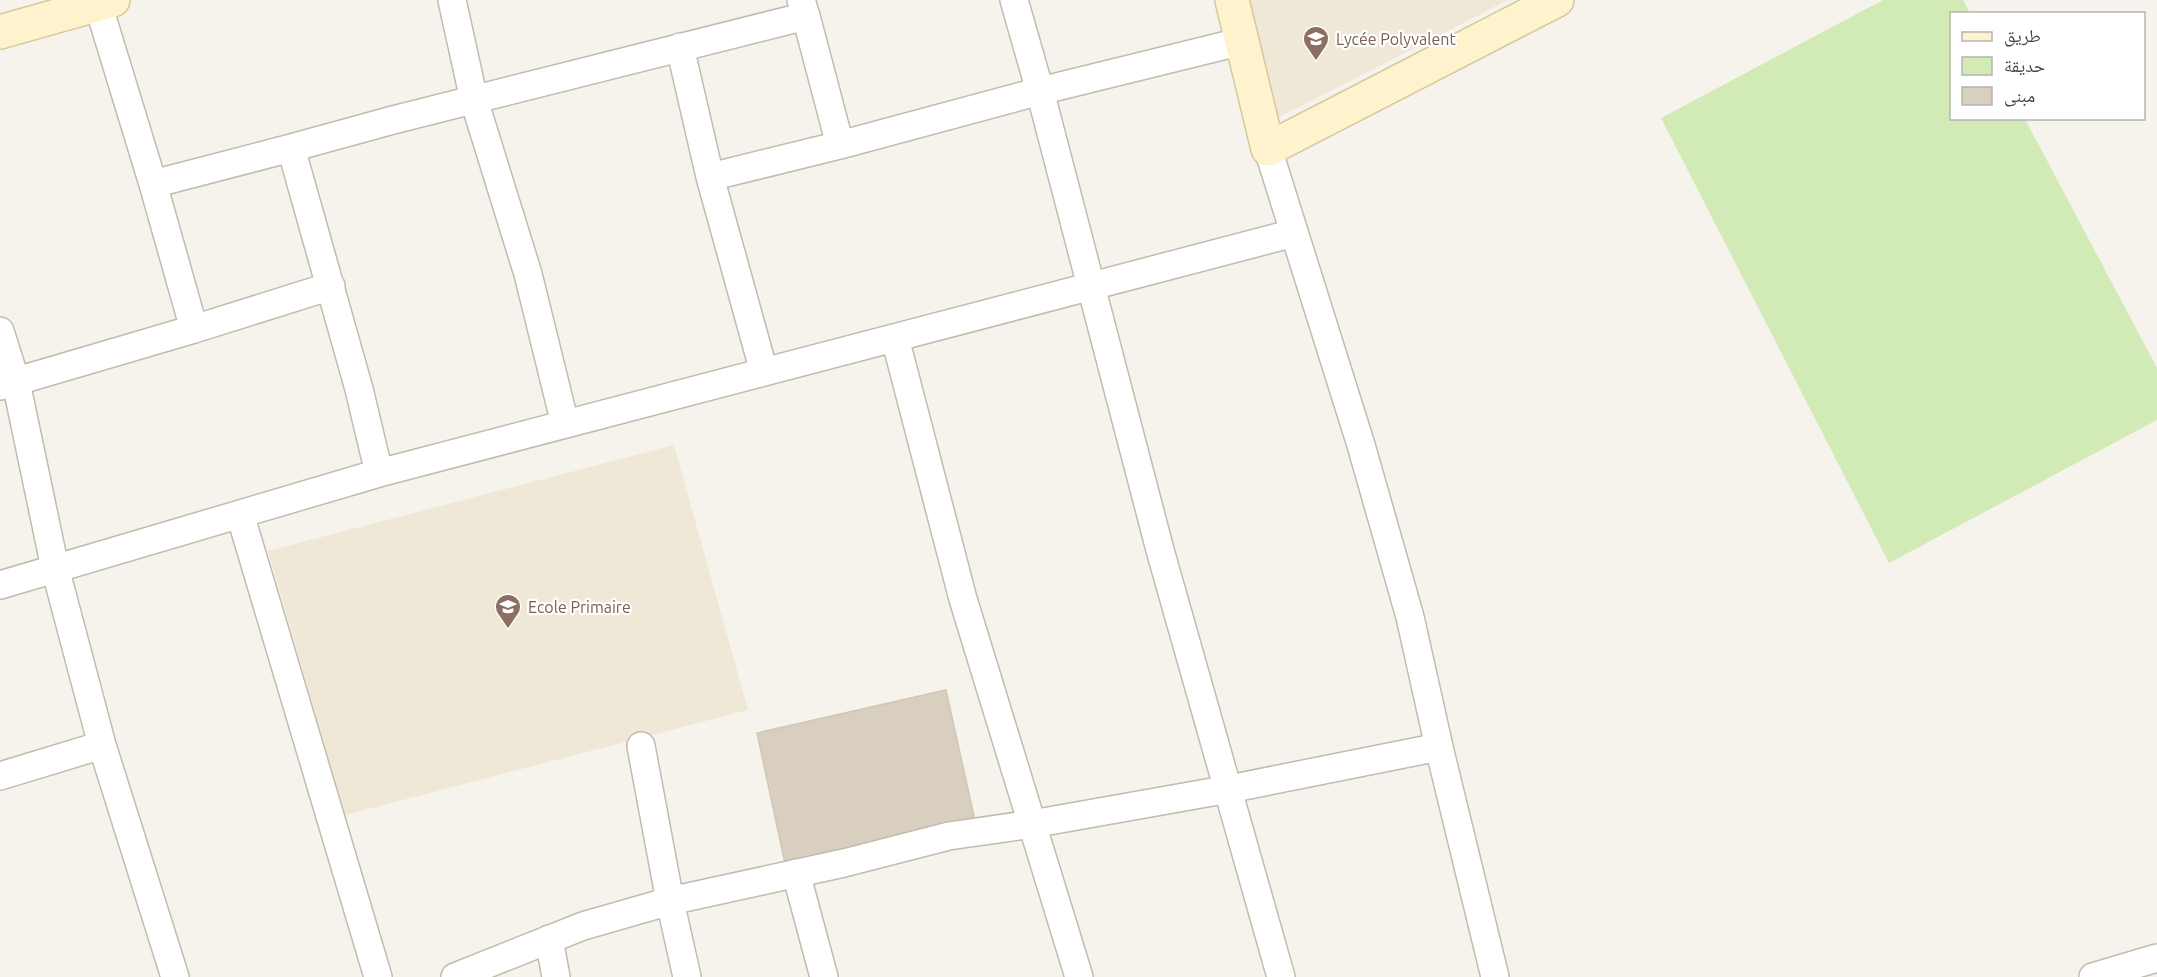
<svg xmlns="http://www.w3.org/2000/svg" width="2157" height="977" font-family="Ubuntu,'Noto Naskh Arabic',sans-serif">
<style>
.education{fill:#efe8d6}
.green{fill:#d2eab5}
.building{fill:#d8cfc1;stroke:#d3c7b4;stroke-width:1.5}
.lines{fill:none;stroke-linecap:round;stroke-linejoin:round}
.street-casing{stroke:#c2bbae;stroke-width:30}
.secondary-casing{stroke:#d6c79b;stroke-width:36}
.street{stroke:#fff;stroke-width:27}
.secondary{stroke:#fff3cd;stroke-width:33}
.labels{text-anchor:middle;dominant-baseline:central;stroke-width:4.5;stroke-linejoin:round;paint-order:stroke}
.education-label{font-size:16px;fill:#785e54;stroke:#fff;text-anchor:start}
</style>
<rect width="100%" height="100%" fill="#f6f3ec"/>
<path class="education" d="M1228,0h280l-244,125z
M674,445l74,265 -403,105 -77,-264z"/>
<path class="green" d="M1883,0h80l7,13 -18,1v104l73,1 132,249v52l-268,143 -228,-445z"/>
<path class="building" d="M946,690l30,135 -190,43 -29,-135z"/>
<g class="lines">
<defs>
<path id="street" d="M452,0l22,100 54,174 37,150
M1014,0l26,91 120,459 121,427
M98,4l55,180 138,-36
M806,16l34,129 200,-54 203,-50
M680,47l30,130
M1268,149l93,296 49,172 29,130 56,230
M194,329l137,-43
M0,331l16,51 39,186 47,177 73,232
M895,338l68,261 116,378
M764,372l-54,-195 130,-32
M0,386l194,-57 -41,-145
M379,473l-20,-84 -68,-241 102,-28 413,-104 -5,-16
M240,514l138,463
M0,585l379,-112 915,-240
M641,746l29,155 17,76
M0,776l102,-31
M796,873l28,104
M549,939l7,38
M455,977l128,-51 87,-25 174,-38 105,-27 83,-12 197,-35 210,-42
M2093,977l64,-19"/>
<path id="secondary" d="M1232,0l36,149 289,-149
M0,32l113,-32"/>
</defs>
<use href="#street" class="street-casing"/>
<use href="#secondary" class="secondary-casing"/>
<use href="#street" class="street"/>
<use href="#secondary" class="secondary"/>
</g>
<defs>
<symbol id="school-pin" viewBox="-11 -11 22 30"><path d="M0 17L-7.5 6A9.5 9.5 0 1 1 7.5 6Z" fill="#8d6e63" stroke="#fff"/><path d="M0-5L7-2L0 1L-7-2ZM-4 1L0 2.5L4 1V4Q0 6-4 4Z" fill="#fff"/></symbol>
</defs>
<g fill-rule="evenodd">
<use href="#school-pin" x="1301" y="24" width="30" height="40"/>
<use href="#school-pin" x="493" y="592" width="30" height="40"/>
</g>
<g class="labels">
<g class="education-label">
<text x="1336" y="39">Lycée Polyvalent</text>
<text x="528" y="607">Ecole Primaire</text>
</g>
</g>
<rect x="1950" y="12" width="195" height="108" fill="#ffffff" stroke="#b7b4b0" stroke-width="1.5"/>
<rect x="1962" y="32" width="30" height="9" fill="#fff3cd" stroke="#b7b4b0" stroke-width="1.5"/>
<text x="2004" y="42" font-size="18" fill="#4b4439">طريق</text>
<rect x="1962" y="57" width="30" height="18" fill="#d2eab5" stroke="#b7b4b0" stroke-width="1.5"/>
<text x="2004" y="72" font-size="18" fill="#4b4439">حديقة</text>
<rect x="1962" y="87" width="30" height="18" fill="#d8cfc1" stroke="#b7b4b0" stroke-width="1.5"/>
<text x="2004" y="102" font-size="18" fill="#4b4439">مبنى</text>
</svg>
